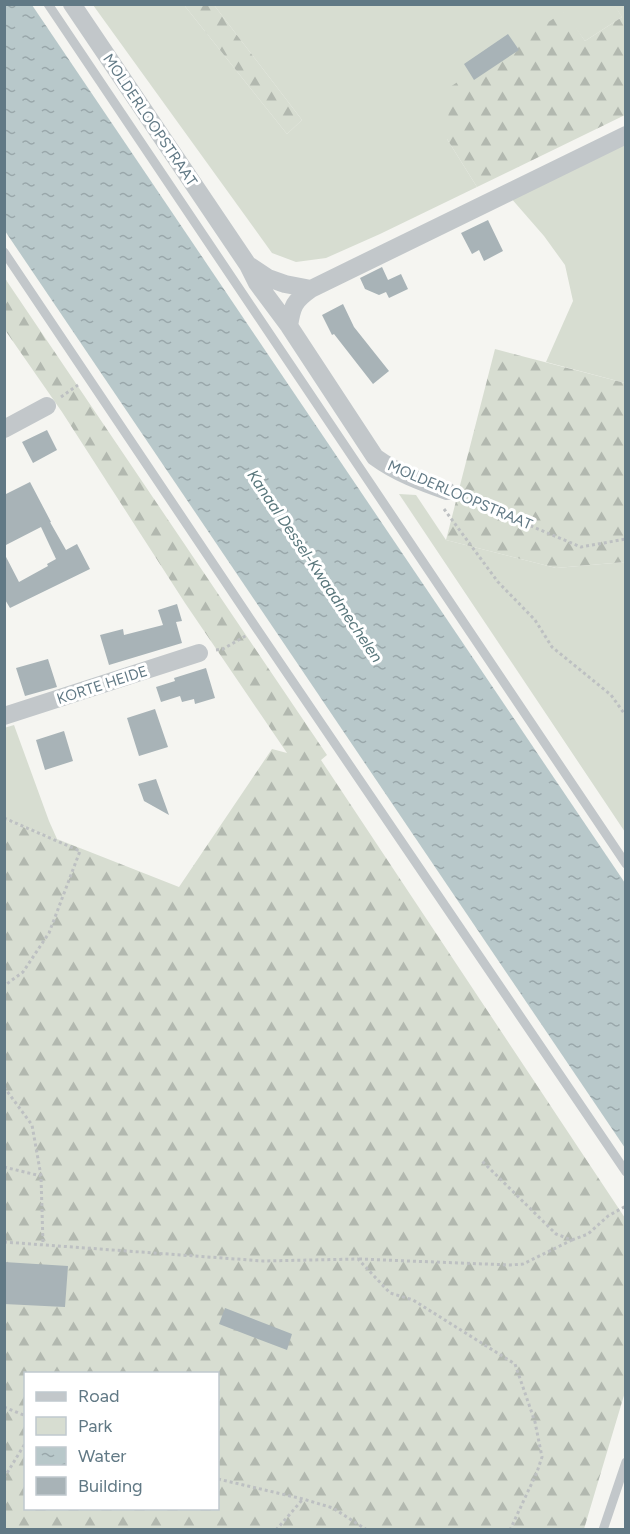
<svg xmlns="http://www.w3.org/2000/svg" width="630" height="1534" font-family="Figtree,sans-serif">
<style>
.green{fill:#d7ddd1}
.forest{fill:url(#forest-firs);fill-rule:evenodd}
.water{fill:url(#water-ripples)}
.building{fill:#a8b3b7}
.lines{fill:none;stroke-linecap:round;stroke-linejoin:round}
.path{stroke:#bdc0c2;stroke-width:3;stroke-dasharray:3 3;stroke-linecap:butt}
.service{stroke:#c2c7ca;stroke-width:9}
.minor{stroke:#c2c7ca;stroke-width:18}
.labels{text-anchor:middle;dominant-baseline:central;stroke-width:6;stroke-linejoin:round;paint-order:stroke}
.street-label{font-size:15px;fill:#617985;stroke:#fff}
.water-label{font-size:16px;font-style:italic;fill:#58767b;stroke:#fff}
</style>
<defs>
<pattern id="forest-firs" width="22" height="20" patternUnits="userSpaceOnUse" patternTransform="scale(1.5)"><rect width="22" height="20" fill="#d7ddd1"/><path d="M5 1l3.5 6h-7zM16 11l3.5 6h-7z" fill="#b2b8af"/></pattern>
<pattern id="water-ripples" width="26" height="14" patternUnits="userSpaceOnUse" patternTransform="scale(1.5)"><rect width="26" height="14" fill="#b8c8ca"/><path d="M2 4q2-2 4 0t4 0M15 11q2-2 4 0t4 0" fill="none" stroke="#99a7aa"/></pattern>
</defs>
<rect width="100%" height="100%" fill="#f5f5f1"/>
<path class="green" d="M614,4l8,13 -37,24 -21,-29 -117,127 30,48 -97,47 -54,24 -30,4 -24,-9 -179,-248h91l103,129 15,-14 -88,-115z
M625,139v244l-79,-21 27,-61 -8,-36 -21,-29 -34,-39z
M399,494l17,1 30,45 110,28 69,-6v270z
M14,725l35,96 8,18 28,11 -80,-30 -1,-92z"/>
<path class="forest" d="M184,5h30l88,115 -15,14z
M614,5h11v110l-148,72 -30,-48 3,-52 115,-76 20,30 37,-24z
M4,277l323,478 -6,5 304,458v174l-41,137h-579v-709l80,30 94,37 93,-138 15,4 -102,-150 -123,-191 -57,-82zM26,1374h192v134h-192z
M495,349l130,34v179l-69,6 -110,-28z"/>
<path class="water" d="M4,5h28l593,878v265l-620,-917z"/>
<path class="building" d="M508,34l11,16 -45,30 -10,-16z
M488,220l15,31 -19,10 -5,-11 -7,4 -11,-21z
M382,267l6,13 13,-6 7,15 -19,9 -3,-6 -7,3 -14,-6 -5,-11z
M343,304l11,23 35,44 -16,13 -39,-50 -2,1 -10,-20z
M47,430l10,20 -24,13 -11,-21z
M30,482l21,40 -7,3 6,-3 16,28 11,-6 13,25 -80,39 -6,-10v-45l15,29 29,-16 -1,-2 9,-5 -15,-32 -37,19v-51z
M177,604l5,17 -6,1 6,21 -73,22 -9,-30 23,-6 1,6 39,-10 -5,-15z
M48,659l9,28 -32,9 -9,-28z
M206,668l9,30 -20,6 -1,-5 -12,3 -2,-6 -19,6 -5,-15 19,-6 -1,-3z
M155,709l13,38 -29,9 -12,-38z
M64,731l9,30 -28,9 -9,-30z
M156,779l13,36 -25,-14 -6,-17z
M4,1262l64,4 -3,41 -61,-3z
M225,1308l67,26 -5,16 -68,-26z"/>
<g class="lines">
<path class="path" d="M61,397l17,-12
M464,498l117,49 45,-8
M444,509l54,73 37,38 17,27 59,48 15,21
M216,650l7,-1 24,-14
M4,818l76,33 -31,82 -26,39 -19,14
M4,1087l28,38 9,51 2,68
M4,1167l37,9
M572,1240l16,-6 20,-18 18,-10
M4,1242l259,19 95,-2 32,34 23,7 102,64 20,58 7,35 -5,15 -27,58
M359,1259l151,6 13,-1 49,-24 -16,-6 -74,-73
M4,1407l22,9
M4,1478l22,-36
M218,1479l85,20 30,9 34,22
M276,1530l27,-31"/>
<path class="service" d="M48,4l578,860
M4,252l253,377 369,543
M603,1530l23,-68"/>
<path class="minor" d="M72,4l176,261 9,18 32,43 86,131c22,16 46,25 72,34
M250,266l18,12 17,6 26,5 315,-154
M289,326c3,-20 5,-25 22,-37
M4,429l43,-23
M4,716l195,-63"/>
</g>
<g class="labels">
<g class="street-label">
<text transform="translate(150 120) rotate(56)">MOLDERLOOPSTRAAT</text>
<text transform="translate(460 495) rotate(23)">MOLDERLOOPSTRAAT</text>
<text transform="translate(102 685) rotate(-18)">KORTE HEIDE</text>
</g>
<g class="water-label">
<text transform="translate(315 566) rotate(56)">Kanaal Dessel-Kwaadmechelen</text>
</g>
</g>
<rect width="630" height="1534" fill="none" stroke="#617985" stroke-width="12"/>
<rect x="24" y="1372" width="195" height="138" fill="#ffffff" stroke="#c0c9ce" stroke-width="1.5"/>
<rect x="36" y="1392" width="30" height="9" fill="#c2c7ca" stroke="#c0c9ce" stroke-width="1.5"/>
<text x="78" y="1402" font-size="18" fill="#617985">Road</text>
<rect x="36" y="1417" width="30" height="18" fill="#d7ddd1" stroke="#c0c9ce" stroke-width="1.5"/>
<text x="78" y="1432" font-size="18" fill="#617985">Park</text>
<rect x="36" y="1447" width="30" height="18" fill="url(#water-ripples)" stroke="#c0c9ce" stroke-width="1.5"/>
<text x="78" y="1462" font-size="18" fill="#617985">Water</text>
<rect x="36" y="1477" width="30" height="18" fill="#a8b3b7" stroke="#c0c9ce" stroke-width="1.5"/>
<text x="78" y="1492" font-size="18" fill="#617985">Building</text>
</svg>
